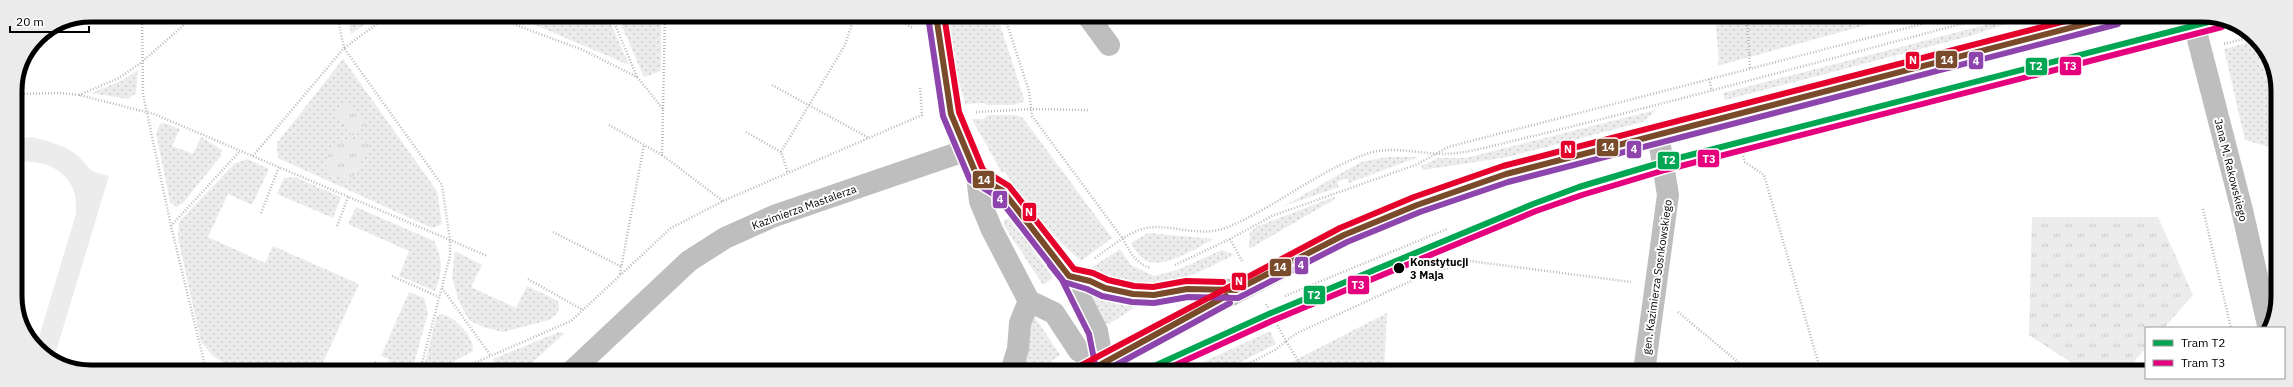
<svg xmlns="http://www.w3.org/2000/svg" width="2293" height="387" font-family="'IBM Plex Sans',sans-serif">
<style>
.grass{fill:url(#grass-dots)}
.park{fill:url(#park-tufts)}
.pitch{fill:#ececec}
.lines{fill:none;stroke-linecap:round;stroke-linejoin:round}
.path{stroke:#b9b9b9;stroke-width:2.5;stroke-dasharray:1 2;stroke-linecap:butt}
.minor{stroke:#bebebe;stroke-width:22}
.bus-1-casing{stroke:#fff;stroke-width:9}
.bus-2-casing{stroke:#fff;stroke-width:9}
.bus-3-casing{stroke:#fff;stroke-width:9}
.bus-1{stroke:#7a4b2a;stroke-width:6}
.bus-2{stroke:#8e44ad;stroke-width:6}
.bus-3{stroke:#e4002b;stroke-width:6}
.tram-1-casing{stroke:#fff;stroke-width:9}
.tram-2-casing{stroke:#fff;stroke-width:9}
.tram-1{stroke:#00a651;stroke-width:6}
.tram-2{stroke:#e5007d;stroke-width:6}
.stop-dot{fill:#000;stroke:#fff;stroke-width:1.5}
.labels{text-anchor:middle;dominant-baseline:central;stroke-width:4;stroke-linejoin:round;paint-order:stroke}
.street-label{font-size:11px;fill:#000;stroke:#fff}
.stop-label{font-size:11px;font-weight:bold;fill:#000;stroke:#fff;text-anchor:start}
.rim{fill:none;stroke:#000;stroke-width:5}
.line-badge{stroke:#fff;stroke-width:1.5}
.badge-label{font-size:11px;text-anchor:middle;font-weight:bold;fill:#fff}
</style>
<defs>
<pattern id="grass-dots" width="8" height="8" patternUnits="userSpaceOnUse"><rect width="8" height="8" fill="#ececec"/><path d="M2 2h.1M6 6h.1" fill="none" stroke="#c9c9c9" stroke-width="1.8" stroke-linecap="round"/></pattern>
<pattern id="park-tufts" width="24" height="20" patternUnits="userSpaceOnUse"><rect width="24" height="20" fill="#ececec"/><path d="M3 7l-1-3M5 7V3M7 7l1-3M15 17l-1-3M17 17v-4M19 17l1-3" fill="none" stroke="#c9c9c9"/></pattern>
</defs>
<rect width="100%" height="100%" fill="#fff"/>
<path class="grass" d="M347,15h31l-27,19z
M536,15h71l22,50 -103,-44z
M617,15h44v56l-17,6z
M949,15h48l27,84 -1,3 -9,3h-27l-4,-2 -18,1 -11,-42z
M1715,16h184l-182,50 2,-6z
M2020,16h10l-60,20 -245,64 -2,-7z
M2252,34l24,42 1,73 -32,-9 -21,-91 30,-8z
M343,59l94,132 5,33 -10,4 -154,-70 -1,-15z
M138,70l-2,23 -8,6 -37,-6 32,-13z
M1656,110l-13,12 -135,35 -85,13 -2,-4 17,-8h28z
M988,115h28l7,3 89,120 -31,23c-31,-26 -54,-56 -76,-89l-3,1 -30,-54h11z
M164,123l16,6 -8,17 21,8 8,-17 21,13 -1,6 -38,47 -7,4 -6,-5 -14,-69 4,-9z
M1387,157h31l-69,26 -2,-5 -10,4 2,5 -55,19 77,-44z
M247,159l22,10 -17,36 -24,-11 -20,43 57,26 8,-17 86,38 -40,87h-82l-24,-15 -12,-14 -23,-104 1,-16 55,-58z
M295,177l46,20 -8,21 -56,-24 7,-16z
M1334,197l1,2 -86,50 1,-17 8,-6z
M356,207l78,34c9,19 9,31 1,50l-36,-15 10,-25 -61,-27z
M1011,218l42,60 -10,7 -40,-61 2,-5z
M1148,233l66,6c-16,8 -49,30 -67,22 -8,-3 -12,-12 -16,-18z
M1120,249l11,16 23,11 23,-6 45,-20 12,5c-59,29 -79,42 -143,13z
M455,251l27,14 -11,22 45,21 11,-22 31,15 1,7 -2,6 -8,6 -46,12 -20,-5 -14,-7 -9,-16 -8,-26z
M1082,287l55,18v1l-28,18 -4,-1z
M409,292l15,6 4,15 -15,54 -6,3 -19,-8 1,-3 -8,-3z
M1387,313l-3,59h-112z
M440,314c14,1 34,22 33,37l-36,20h-14l13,-53z
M1033,314l27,41 -24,17h-16z
M1270,331l6,13 -54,28h-40z
M559,332l6,1 -42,38h-11l-7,-6 -8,4 -4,-10z"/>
<path class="park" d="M347,104l19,20 -14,12 -17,-20z
M364,141l5,3c0,12 -12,21 -16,33l-4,3c-30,-8 -27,-16 -13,-38z
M2032,217h126l35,78 -29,33h-18v20l-21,24h-39l-57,-37z"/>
<path class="pitch" d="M31,137c16,4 35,8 47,19 15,15 8,14 31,20l-55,182 -18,-11 40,-133c0,-6 0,-13 -1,-19 -7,-27 -35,-37 -60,-32v-23z"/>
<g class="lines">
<path class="path" d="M142,15l1,79 28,132 35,144
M389,15l-45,33 98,137 8,55 37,16
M611,15l26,62
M890,15l23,13
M1004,15l25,76 3,25 91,123c7,13 13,25 28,29
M1747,16l3,53
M514,23l13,-8
M2247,38l4,7 15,12
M2224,44l23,-6 -3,-8
M1709,79l3,12
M772,85l97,53
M15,94l45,-1 19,2 75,19 296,126v16l-30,115
M79,95l40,-17 23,-16 53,-47
M663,109l2,-94
M976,112l55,-3 57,1
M609,125l53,30
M746,132l35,20 7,21
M1737,139l8,23 19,13 57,197
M781,152l64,-107 10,-30
M253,156l91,-108 -7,-33
M723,201l199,-86 -2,-29
M2203,209l28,119
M261,213l18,-46
M171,226l69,-75
M337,226l11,-29
M553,232l69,35
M1230,239l12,22
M1095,258c14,-10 29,-22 44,-28 28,-10 57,10 89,-3 48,-20 88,-55 138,-73 25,-9 53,0 79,0 16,-1 32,-4 47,-8 167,-40 333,-86 499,-130
M1175,265l55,-26 42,-23 146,-52 30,-17 505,-131
M620,274l24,-129
M392,276l47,21
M528,279l55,31
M442,288l49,68
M1285,296l162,-67
M1266,304l20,37 11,-8 125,-57 48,-15 161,21
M1678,312l72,60
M375,362l14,9
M127,371h3
M456,371l115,-50 100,-93 52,-27 -61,-46 1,-46 -26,-32 -54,-27 -94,-35
M1232,372l43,-22 11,-9 19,31"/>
<path class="minor" d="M936,15l15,99 13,37 13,25 3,25 12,29 37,71 25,12 25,38 24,12
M1087,15l22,30
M2192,16l50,194 26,115
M977,176l26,15 66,85 28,55 6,32
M1069,276c21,5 42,16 65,18 18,2 34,-2 52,-5 16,-2 33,1 49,1
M572,371l117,-110 36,-23 49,-22 190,-65
M1011,372l7,-23 2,-26 9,-22
M1086,372l258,-137 73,-30 89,-31 610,-158
M1644,372l24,-177 -10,-61"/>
<defs>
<path id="bus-1" d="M936,15l15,99 26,62 26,15 66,85 21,5 15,7 28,6 21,1 33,-6 49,1 108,-55 73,-30 89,-31 610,-158
M1087,372l139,-76"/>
<path id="bus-2" d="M928,16l15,100 27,64 28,17 66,85 23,7 15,7 30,6 22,1 34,-6 50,1 109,-56 73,-30 88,-30 610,-158
M1050,265l12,15 27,54 6,30
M1103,372l127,-69"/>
<path id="bus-3" d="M944,15l15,97 24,58 26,16 65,83 19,4 15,7 26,6 19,1 33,-6 37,1
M1082,365l258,-137 74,-31 89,-31 582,-150"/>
</defs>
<use href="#bus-1" class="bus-1-casing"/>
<use href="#bus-2" class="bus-2-casing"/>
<use href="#bus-3" class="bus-3-casing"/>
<use href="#bus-1" class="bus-1"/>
<use href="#bus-2" class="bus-2"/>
<use href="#bus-3" class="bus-3"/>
<defs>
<path id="tram-1" d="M1141,372l130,-59 262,-109 46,-17 84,-25 557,-143"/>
<path id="tram-2" d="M1160,372l114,-52 262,-109 46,-16 83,-25 557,-143"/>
</defs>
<use href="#tram-1" class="tram-1-casing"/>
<use href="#tram-2" class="tram-2-casing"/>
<use href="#tram-1" class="tram-1"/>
<use href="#tram-2" class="tram-2"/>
</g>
<circle class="stop-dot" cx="1399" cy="268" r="6"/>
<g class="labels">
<g class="street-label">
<text transform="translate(2231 170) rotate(76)">Jana M. Rakowskiego</text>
<text transform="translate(804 207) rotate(-20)">Kazimierza Mastalerza</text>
<text transform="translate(1657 277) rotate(-82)">gen. Kazimierza Sosnkowskiego</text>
</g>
<g class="stop-label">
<text x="1410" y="262">Konstytucji<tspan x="1410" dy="13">3 Maja</tspan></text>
</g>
</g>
<path d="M0 0H2293V387H0ZM91 22H2202A69 69 0 0 1 2271 91V296A69 69 0 0 1 2202 365H91A69 69 0 0 1 22 296V91A69 69 0 0 1 91 22Z" fill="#ebebeb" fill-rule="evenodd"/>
<path class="rim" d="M91 22H2202A69 69 0 0 1 2271 91V296A69 69 0 0 1 2202 365H91A69 69 0 0 1 22 296V91A69 69 0 0 1 91 22Z"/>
<g class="line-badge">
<rect x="1935" y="50" width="23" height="19" rx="4" fill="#7a4b2a"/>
<rect x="1905" y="51" width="15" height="19" rx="4" fill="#e4002b"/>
<rect x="1968" y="51" width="16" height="19" rx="4" fill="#8e44ad"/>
<rect x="2059" y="56" width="23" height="20" rx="4" fill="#e5007d"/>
<rect x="2025" y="57" width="23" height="19" rx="4" fill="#00a651"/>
<rect x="1596" y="138" width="23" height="19" rx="4" fill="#7a4b2a"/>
<rect x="1560" y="140" width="16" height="19" rx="4" fill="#e4002b"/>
<rect x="1626" y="140" width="16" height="19" rx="4" fill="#8e44ad"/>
<rect x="1697" y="149" width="23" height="19" rx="4" fill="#e5007d"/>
<rect x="1657" y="151" width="23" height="19" rx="4" fill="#00a651"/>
<rect x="972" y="170" width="23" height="19" rx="4" fill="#7a4b2a"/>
<rect x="992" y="190" width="16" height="19" rx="4" fill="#8e44ad"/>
<rect x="1022" y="202" width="15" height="20" rx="4" fill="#e4002b"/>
<rect x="1294" y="256" width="15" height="19" rx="4" fill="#8e44ad"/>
<rect x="1269" y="258" width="23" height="19" rx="4" fill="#7a4b2a"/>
<rect x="1231" y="272" width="16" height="19" rx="4" fill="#e4002b"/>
<rect x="1347" y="275" width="23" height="20" rx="4" fill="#e5007d"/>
<rect x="1303" y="285" width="23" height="20" rx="4" fill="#00a651"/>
</g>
<g class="badge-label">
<text x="1947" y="64">14</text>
<text x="1913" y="64">N</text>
<text x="1976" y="65">4</text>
<text x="2070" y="70">T3</text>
<text x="2036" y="70">T2</text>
<text x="1608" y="151">14</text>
<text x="1568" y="153">N</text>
<text x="1634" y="153">4</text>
<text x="1709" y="163">T3</text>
<text x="1669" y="164">T2</text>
<text x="984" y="184">14</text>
<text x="1000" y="203">4</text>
<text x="1029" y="216">N</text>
<text x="1301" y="269">4</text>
<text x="1280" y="271">14</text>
<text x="1239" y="285">N</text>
<text x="1358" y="289">T3</text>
<text x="1314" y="299">T2</text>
</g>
<rect x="2145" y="327" width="140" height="52" fill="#ffffff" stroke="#999999"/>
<rect x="2153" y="340" width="20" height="6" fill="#00a651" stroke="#999999"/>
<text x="2181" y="347" font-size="12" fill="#000000">Tram T2</text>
<rect x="2153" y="360" width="20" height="6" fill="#e5007d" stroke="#999999"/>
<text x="2181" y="367" font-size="12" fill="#000000">Tram T3</text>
<path d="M10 26v6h79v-6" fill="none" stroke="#000000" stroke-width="2"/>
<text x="16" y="26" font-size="12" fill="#000000" stroke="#ffffff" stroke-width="3" paint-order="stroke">20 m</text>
</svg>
